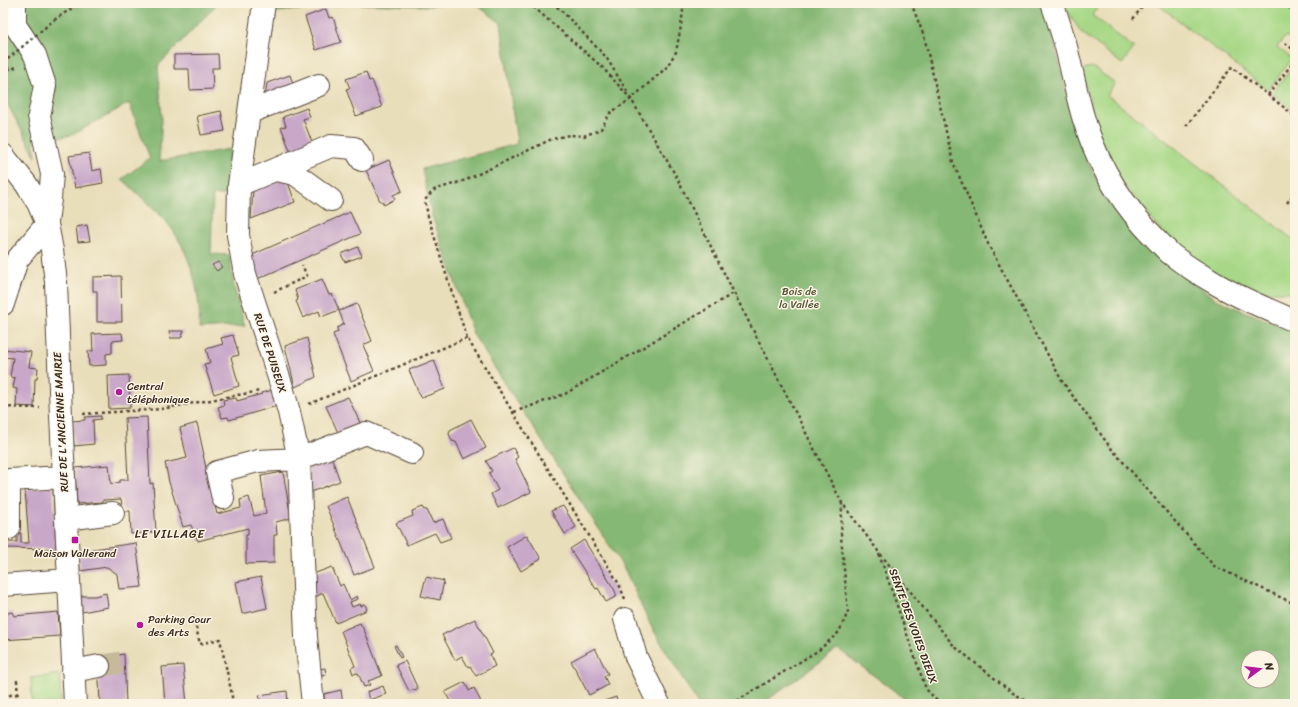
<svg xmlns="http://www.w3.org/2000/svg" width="1298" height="707" font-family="Sriracha,sans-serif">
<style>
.green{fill:#a8d887;stroke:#728152}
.forest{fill:#86b874;stroke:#607149;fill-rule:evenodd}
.building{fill:#c8a7c9}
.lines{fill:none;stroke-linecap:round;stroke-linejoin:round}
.minor-tunnel{stroke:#c6ba9b;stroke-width:22;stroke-dasharray:22 11;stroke-linecap:butt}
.minor-casing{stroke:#554535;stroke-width:24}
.path{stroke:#554535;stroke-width:2.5;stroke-dasharray:3 3;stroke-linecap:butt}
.minor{stroke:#fff;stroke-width:22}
.path-bridge{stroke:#554535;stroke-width:2.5;stroke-dasharray:3 3;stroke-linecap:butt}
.poi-dot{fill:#b5179e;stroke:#fcf5e5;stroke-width:1.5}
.labels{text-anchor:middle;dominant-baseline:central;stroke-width:3;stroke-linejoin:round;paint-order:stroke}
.park-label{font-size:11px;fill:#565638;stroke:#fcf5e5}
.street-label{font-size:11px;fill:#3b2a1e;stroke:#fcf5e5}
.poi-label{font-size:11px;fill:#3b2a1e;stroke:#fcf5e5;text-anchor:start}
.neighbourhood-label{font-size:12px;letter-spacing:1px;fill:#3b2a1e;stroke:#fcf5e5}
</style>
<rect width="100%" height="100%" fill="#fcf5e5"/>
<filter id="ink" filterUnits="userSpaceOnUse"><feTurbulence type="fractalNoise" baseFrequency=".025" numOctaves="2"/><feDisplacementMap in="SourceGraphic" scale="8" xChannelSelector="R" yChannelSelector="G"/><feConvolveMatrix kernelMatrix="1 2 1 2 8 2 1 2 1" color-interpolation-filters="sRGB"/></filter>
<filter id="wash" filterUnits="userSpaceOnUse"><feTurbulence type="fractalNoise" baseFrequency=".012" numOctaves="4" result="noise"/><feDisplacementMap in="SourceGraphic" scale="16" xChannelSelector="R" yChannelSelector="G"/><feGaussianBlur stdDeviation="0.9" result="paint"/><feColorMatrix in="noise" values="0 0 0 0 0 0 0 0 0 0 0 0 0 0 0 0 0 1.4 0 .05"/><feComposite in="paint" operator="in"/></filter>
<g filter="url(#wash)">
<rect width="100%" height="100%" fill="#e9deba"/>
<path class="green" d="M1062,3l38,1 -8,11 42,33 -12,16 -41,-32z
M1156,3h126l13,10v30l-9,-7 -9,11 15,12 -24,31z
M1295,64v47l-23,-18z
M1090,67l4,1 21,15 -8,12 188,146v51h-21l-26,-3 -22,-7 -52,-36 -53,-64 -22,-45 -17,-66 2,-2z
M60,674l1,30h-29l-1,-26z"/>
<path class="forest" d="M3,3h217l-5,3 -57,60 4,52 -3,43 71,-12 -3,46h-14l-2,59 18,1 5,32 11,39 -46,3c3,-37 -10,-81 -34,-109 -5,-6 -12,-11 -18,-17 -8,-8 -16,-16 -25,-24l28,-21 -21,-55 -57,32 -38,7 2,15 -33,-61z
M278,3h185l-35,3 -75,-2 -76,8z
M474,3h568l4,9 34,131 12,27 11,22 20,25 64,61 27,20 29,13 52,19v374h-383l-74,-55 -76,55h-64l-47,-78 -27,-58 -151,-234 -41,-118 -10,-47 95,-25 -16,-121zM1248,657h24v24h-24z"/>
<g id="blocks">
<path class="building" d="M1282,3h13v10z
M326,9l3,9 4,-1 8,25 -25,8 -11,-33z
M218,54l1,14h-7l1,21 -23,1 -1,-21h-15v-14z
M366,72l3,9 3,-1 10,27 -26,9 -10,-27 4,-1 -4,-9z
M290,75l4,12 -29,11 2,-15z
M307,108l3,9 -7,2 10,26 -22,8 -10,-26 5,-1 -3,-9z
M221,111l4,20 -24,4 -4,-19z
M89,153l3,18 9,-2 2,14 -28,5 -6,-32z
M389,160l13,31 -9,4 2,4 -11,6 -2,-4h-2l-14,-31z
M286,177l9,25 -44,17 2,-29z
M3,189l4,1 -3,12h-1z
M350,212l10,22 -103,45 -5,-24z
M87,225l3,16 -12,1 -2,-15z
M358,247l4,9 -17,6 -4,-8z
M218,262l4,5 -5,4 -5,-6z
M121,276l1,46h-25v-31h-4v-14z
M322,279l7,16 3,-1 7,16 -18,7 -2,-6 -16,7 -7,-17 2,-1 -3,-10z
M357,304l15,37 -9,4 11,26 -23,10 -18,-47 5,-2 -1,-4 7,-4 -5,-13z
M169,331h15l-3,7h-11z
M122,333l1,7 -11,1v12l-6,1v11l-17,1 -1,-15h5l-1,-17z
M233,335l6,20 -8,2 8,29 -25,8 -10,-30 6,-1 -4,-14 17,-5 -2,-6z
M307,338l9,39 -21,10 -10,-41z
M3,349l28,3 -2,15 9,1 -1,11h-2l-1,28 -18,-1 1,-17 -4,-1 2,-10 -5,-1 3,-19 -10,-1z
M434,360l11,29 -24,9 -12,-28z
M129,375l1,33 -21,1 -1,-33z
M273,390l4,16 -48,14 -1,-3 -6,1 -4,-11 6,-2 -1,-5 13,-2 1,3 25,-7 -1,-1z
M348,397l14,30 -22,10 -14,-31z
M101,416v3l-8,1 1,24 -20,2 -2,-25 13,-1v-3z
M147,417l3,67 3,-1 3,49 -25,2 -1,-23h-7l-2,-12 -18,1v2l-26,2 -2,-36 34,-3 2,19 9,-2v-2h8l-3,-62z
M471,419l15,29 -22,11 -8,-17 -4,-1 -3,-7 1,-4z
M197,423l7,32h-1l14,59 24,-6 -1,-8 9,-3 5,19 12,-3 -5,-37 22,-4 8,46 -15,4 1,13h-3v28l-28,1v-29h2v-7l-50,13 -7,-16 -8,2 -14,-45 -4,-19 22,-5 -7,-30z
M513,448l5,9 -3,2 16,33 -33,16 -7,-14 7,-4 -9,-17 3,-2 -6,-10z
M331,456l9,25 -32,12v-27z
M53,487l3,62 -53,-1v-6h14v-9h4v10h8l-4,-54z
M347,497l28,70 -21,8 -28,-69z
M563,506l13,21 -11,7 -14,-23z
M423,507l2,3h2l6,13 10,-4 8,19 -11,4 -5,-9 -28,12 -11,-22 17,-7 -1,-5z
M527,535l14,24 -20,12 -14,-24z
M584,540l30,49 3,7 -11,6 -8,-14 -2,1 -26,-40z
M136,543l6,44 -23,2 -2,-15 -10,-7 -27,4 -1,-20z
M332,567l8,19 3,-2 7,16 7,-4 1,3 -8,3 2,5 8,-3 1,2 4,-2 2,6 -31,13 -13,-30 -10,5v-24z
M261,577l6,31 -25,6 -6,-32z
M426,577l18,4 -4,19 -19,-4z
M106,593l2,14 -26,5 -1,-16h14z
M12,612l2,4 44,-4 2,24 -57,4v-24l5,-3z
M475,619l18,34 -3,2 5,11 -19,10 -6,-10 -2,1 -6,-11 -7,4 -13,-25z
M360,623l5,9 17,44 -14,5 2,4 -6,2 -6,-14 -5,1 -2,-6 4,-2 -14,-35z
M396,645l6,12 -2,1 -6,-12z
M595,648l13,26 -4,2 4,9 -19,10 -18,-34z
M124,654l2,50h-26l-2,-45z
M405,661l6,13 7,15 -9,2 -13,-26z
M183,665l4,39h-22l-3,-37z
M325,668l1,7 -5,1 -1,-7z
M465,682l4,9 5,-3 8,16h-35l-1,-1 4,-2 -5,-9z
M383,686l3,8 -17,6 -2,-8z
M341,690l2,14h-18l-1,-10z
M287,691l1,13h-27l-2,-9z
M616,697l2,7h-22z"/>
</g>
</g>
<g filter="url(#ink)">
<use href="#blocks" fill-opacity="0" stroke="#554535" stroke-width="1"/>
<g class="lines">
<path class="minor-tunnel" d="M99,666l25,-4"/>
<defs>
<path id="minor" d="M15,3v22l20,30 10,31 -6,30 13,58 -2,25 -3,23
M264,3l-25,182 -1,50 7,39 37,113 7,25 10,47 7,178 7,67
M1052,3c6,17 12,34 16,52 6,24 10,48 18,71 14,43 39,82 71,114 5,5 10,11 15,15 13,10 27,19 41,27 26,16 54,27 82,39
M250,112l69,-27
M3,155l23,29 12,19 9,21 5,26 4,32 5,134 14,288
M276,170l19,4 36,26
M239,185l92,-39 23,2 8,12
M3,304l14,-44 30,-36
M223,498l-6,-26 41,-11 41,-2 67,-26 46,20
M66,519l47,-6
M9,528v-48l55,-3
M3,585l65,-5
M625,619l11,38 23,47
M73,671l26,-5"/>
</defs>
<use href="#minor" class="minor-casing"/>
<path class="path" d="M529,3l73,64 29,32 45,77 58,117 108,210 36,48 76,95 59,47 19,11
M552,3l9,7 45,47 22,36
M911,3l13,33 29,126 36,84 73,135 48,66 104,119 81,38
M1133,19l12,-16
M54,20l26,-17
M1285,43l10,8
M3,65l8,5 5,-3
M1268,95l27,-35
M1186,126l46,-59 63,49
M1287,203l8,-11
M274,292l33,-16 -5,-11
M309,404l158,-66
M3,407l37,1
M514,412l51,-18 169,-101
M83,414l78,-5 99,-18
M879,554l47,135 14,15
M625,599l-6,-15 -152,-246 -22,-67 -17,-55 -3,-16 9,-10 32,-10 86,-41 17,-4 15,1 17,-7 9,-16 21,-14 35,-31 10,-16 5,-26 3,-23
M193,615l7,29 20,-5 11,51 2,14
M17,680l1,24
M3,696l15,-2
M732,704l87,-54 20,-18 9,-20 -7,-76 1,-32"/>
<use href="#minor" class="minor"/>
<path class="path-bridge" d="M3,63l51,-43"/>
</g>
</g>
<g class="poi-dot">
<circle cx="119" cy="392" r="4"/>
<rect x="71" y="536" width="8" height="8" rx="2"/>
<circle cx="140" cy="625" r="4"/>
</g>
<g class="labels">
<g class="park-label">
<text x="799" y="291">Bois de<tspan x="799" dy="13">la Vallée</tspan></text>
</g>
<g class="street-label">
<text transform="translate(270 353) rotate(72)">RUE DE PUISEUX</text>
<text transform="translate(61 422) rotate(-93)">RUE DE L'ANCIENNE MAIRIE</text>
<text transform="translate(913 626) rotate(70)">SENTE DES VOIES DIEUX</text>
</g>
<g class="poi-label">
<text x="127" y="386">Central<tspan x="127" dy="13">téléphonique</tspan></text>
<text x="75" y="553" text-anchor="middle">Maison Vallerand</text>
<text x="148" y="619">Parking Cour<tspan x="148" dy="13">des Arts</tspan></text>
</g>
<g class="neighbourhood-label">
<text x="170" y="534">LE VILLAGE</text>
</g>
</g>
<rect width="1298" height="707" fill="none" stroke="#fcf5e5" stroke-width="16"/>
<g transform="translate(1260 669) rotate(75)"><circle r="19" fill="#fcf5e5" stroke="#afa495"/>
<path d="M0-3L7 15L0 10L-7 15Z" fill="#b5179e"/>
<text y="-6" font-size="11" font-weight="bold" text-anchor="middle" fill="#3b2a1e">N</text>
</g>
</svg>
